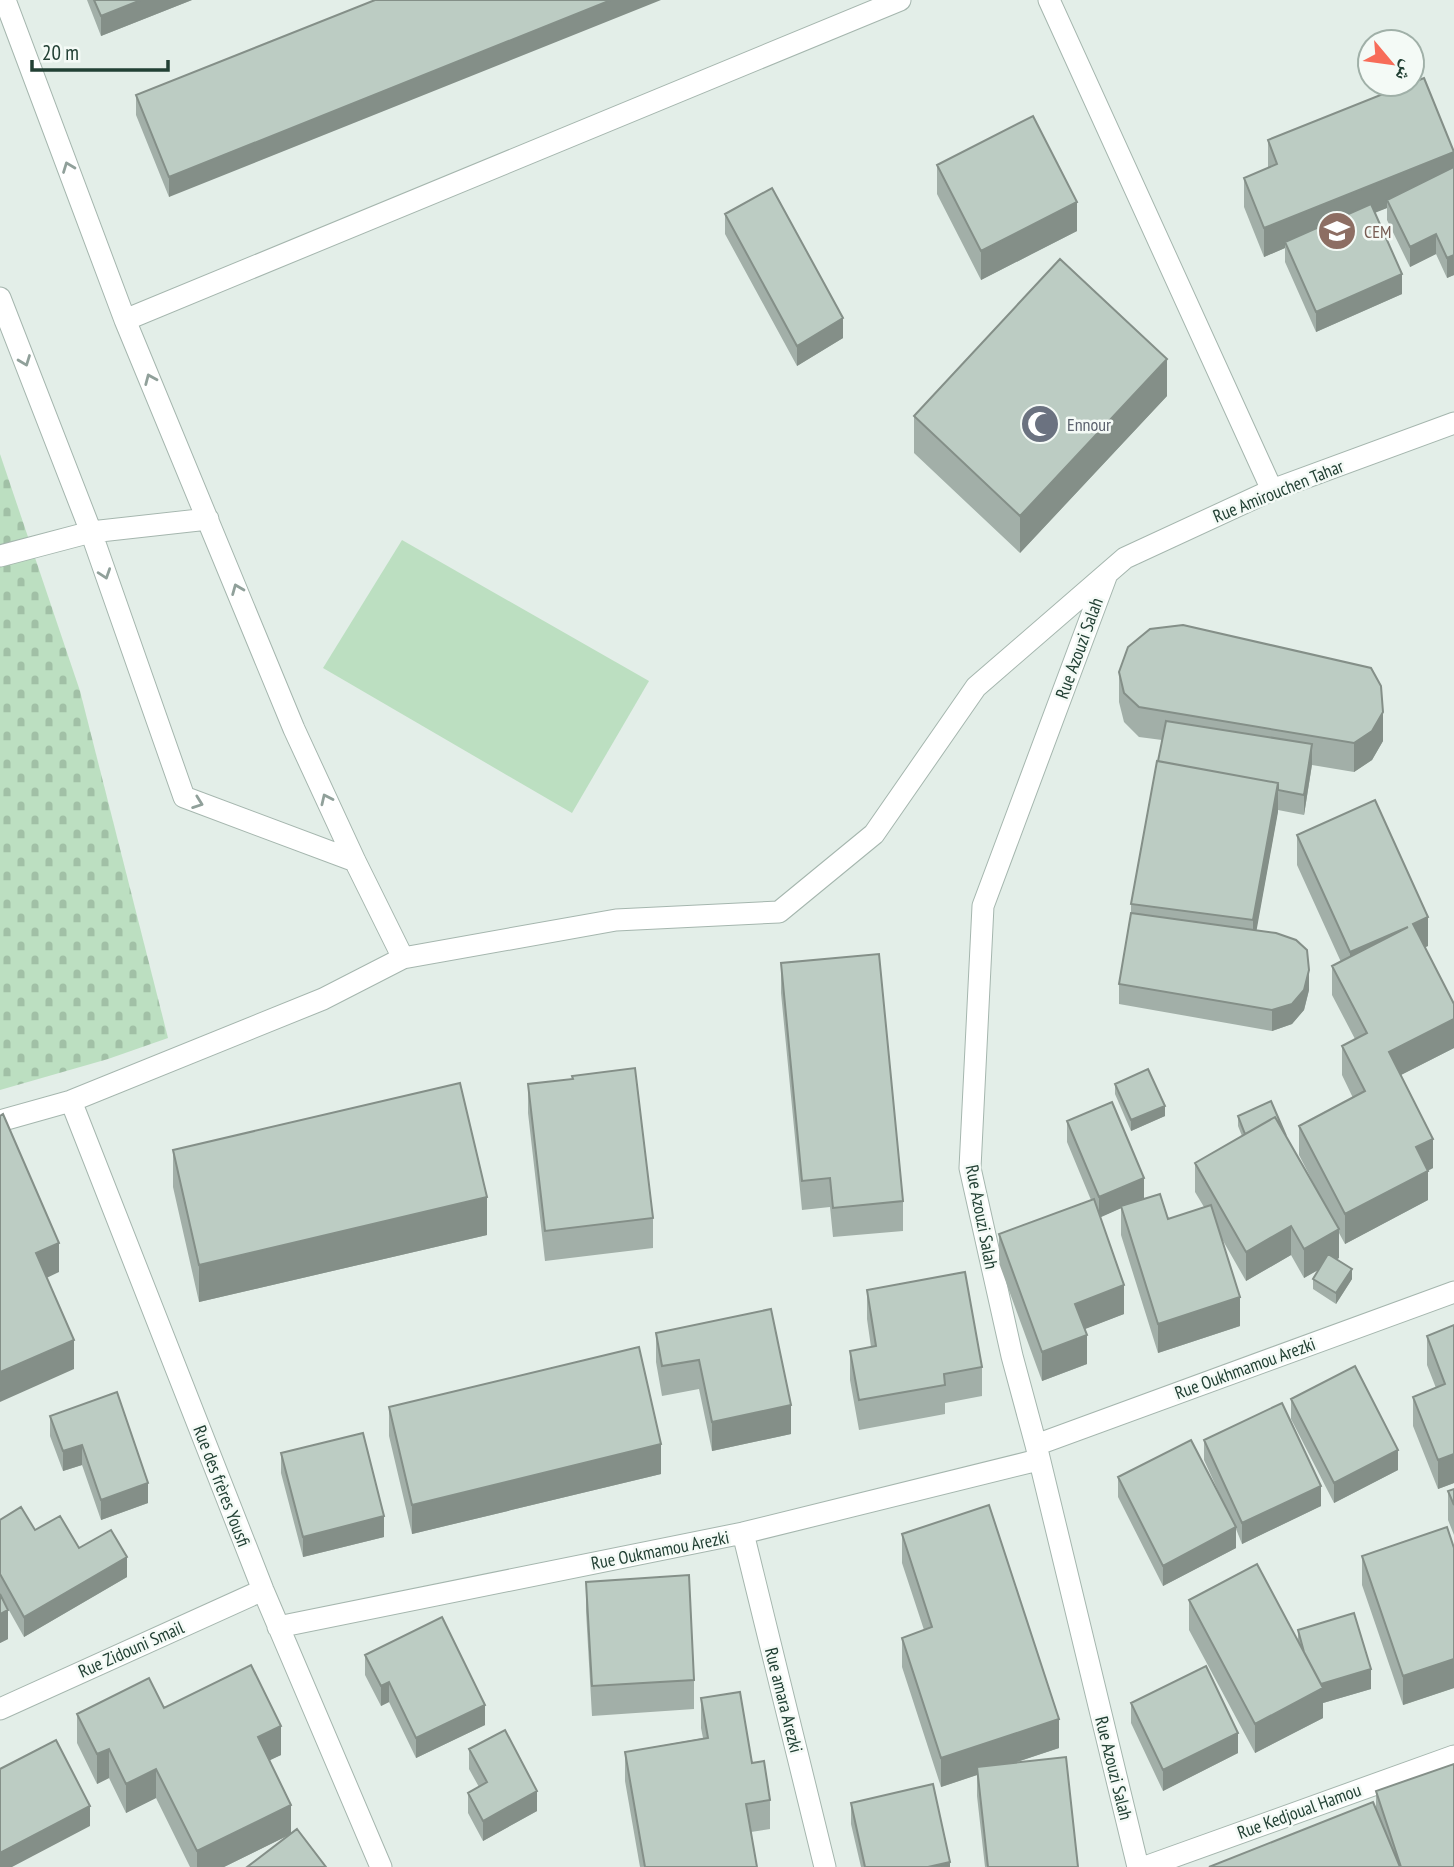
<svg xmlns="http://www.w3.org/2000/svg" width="1454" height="1867" font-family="'PT Sans Narrow','Noto Naskh Arabic',sans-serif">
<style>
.cemetery{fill:url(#cemetery-stones)}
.pitch{fill:#bcdfc1}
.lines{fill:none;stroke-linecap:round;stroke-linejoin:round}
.minor-casing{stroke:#a5b6ae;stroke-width:23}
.minor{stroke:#fff;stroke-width:21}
.wall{fill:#a2afa8}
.shaded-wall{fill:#848f88}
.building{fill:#bcccc3;stroke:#848f88;stroke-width:2}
.oneway{stroke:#90a09a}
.labels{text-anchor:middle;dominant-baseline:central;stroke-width:5;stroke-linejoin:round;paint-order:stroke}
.education-label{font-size:18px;fill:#785e54;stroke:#f4faf6;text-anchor:start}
.worship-label{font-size:18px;fill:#5b616d;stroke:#f4faf6;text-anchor:start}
.street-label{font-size:18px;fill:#224034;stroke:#f4faf6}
</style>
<defs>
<pattern id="cemetery-stones" width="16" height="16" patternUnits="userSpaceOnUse" patternTransform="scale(1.75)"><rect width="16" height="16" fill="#bcdfc1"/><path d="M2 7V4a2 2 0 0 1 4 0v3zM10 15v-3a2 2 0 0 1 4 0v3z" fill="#a1c0a6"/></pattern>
</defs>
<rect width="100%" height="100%" fill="#e3eee8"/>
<path class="cemetery" d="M0,454l80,237 88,347 -60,21 -108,31z"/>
<path class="pitch" d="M402,540l247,141 -77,132 -249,-145z"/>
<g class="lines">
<defs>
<path id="minor" d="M5,0l120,320 169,409 61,132 48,97
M1049,0l223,490
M0,298l91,234 93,265 171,64
M125,320l775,-320
M0,556l91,-24 117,-13
M1107,574l-124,332 -13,262 42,188 24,89 102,422
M71,1101l192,489 118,277
M0,1121l71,-20 252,-102 80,-41 213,-38 163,-8 95,-78 102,-147 149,-129 147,-68 182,-67
M1036,1445l418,-153
M743,1533l82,334
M278,1627l465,-94 295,-73
M0,1709l263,-119
M1145,1867l309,-111"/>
</defs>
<use href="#minor" class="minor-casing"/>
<use href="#minor" class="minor"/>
</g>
<path class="wall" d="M87,0h105l-91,36z
M375,0l-206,197 -33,-82v-20z
M1268,140l186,12v123l-7,3 -11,-24 -26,13 -23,-47v-12l-12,4 27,82 -86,38 -31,-70v-14l-21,9 -20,-50v-29l24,-10z
M937,165l140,66 -96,49 -44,-86z
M725,214l118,124 -46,28 -72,-132z
M1167,396l-147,157 -106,-100v-37z
M1119,672l264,69 -11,19 -18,12 -42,-7 -8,50 -26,-5 -22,120 53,60 -5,20 -12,14 -20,7 -153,-27v-20l12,-71v-9l31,-164 -23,-3 -15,-15 -5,-20z
M1297,835l131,111 -3,1 29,57v44l-53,27 32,93 -5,3v29l-83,44 -6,-11v25l-2,1 15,20 -16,25 -23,-15v-10l5,-9 -14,8 -13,-23 -45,26 -24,-42 18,87 -82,27 -37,-118v-27l-21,9 24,97 -40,15 3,35 -45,17 -43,-118v-29l92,-34 -24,-58v-21l77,77 24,21 36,-12 -9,-15v-29l47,-27 -4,-10v-10l48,21 31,53 -18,-35v-29l54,-28 -11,-23v-29l13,-7 -23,-44v-29l9,-4 -44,-97z
M781,963l122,238v30l-70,6 -3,-30 -28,3 -21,-217z
M572,1076l81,142v30l-108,13 -17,-148v-29l44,-5z
M1115,1084l50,32 -34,15 -16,-37z
M173,1150l314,85 -288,67 -26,-115z
M867,1290l115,77v29l-37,7v11l-86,16 -9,-50v-29l21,-4 -4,-28z
M771,1309l20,125 -79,17 -13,-62 -37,7 -6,-34v-29z
M1454,1325v158l-16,6 -25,-63v-29l23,-9 -9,-23v-29z
M1291,1399l107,71 -64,33 -43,-84z
M389,1407l272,67 -249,60 -23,-98z
M50,1416l98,87 -47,17 -19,-55 -19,6 -13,-35z
M1204,1440l117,66 -79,38 -6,-15v19l-73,38 -45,-89v-20l107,29 -21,-46z
M281,1453l103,84 -81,20 -22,-84z
M1454,1489v46l-6,-15v-29z
M0,1520l35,10 44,18 48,29 -103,60 -23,-41 7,43 -8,4z
M902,1534l157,214 -45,15 64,104h-93l-8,-71v-21l-36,12 -39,-120v-29l22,-8 -22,-67z
M1454,1548v140l-51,17 -41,-120v-29z
M586,1582l108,98v29l-102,7 -6,-105z
M1189,1600l109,40v-10l73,59 -48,14v15l-68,35 -66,-123z
M365,1655l120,70 -69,33 -27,-56 -8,4 -16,-31z
M701,1698l51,65 18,37v29l-19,3 6,35h-117l-15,-86v-29l78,-14 -2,-10z
M1131,1703l107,50 -75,38 -32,-68z
M164,1708l117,47 -12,5 20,75 -65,32h-34l-34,-69 -30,15 -17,-35 -12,6 -20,-41v-29z
M469,1749l68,62 -54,30 -15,-28v-20l11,-6 -10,-18z
M1376,1791l78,76h-245l167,-60z
M851,1803l99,64h-89l-10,-43z"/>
<path class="shaded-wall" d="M141,0h51l-91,36v-20z
M611,0h50l-492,197v-20z
M1454,152v29l-67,19v8l-99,40 -3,-6v6l-21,9v-29z
M1077,202v29l-96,49v-29z
M1436,234v20l-26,13v-20z
M1454,255v20l-7,3v-20z
M1402,274v20l-86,38v-20z
M843,318v20l-46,28v-20z
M1167,359v37l-147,157v-37z
M1383,712v29l-11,19 -18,12v-29z
M1312,744v20l-8,51v-20z
M1278,783v29l-25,138v-30z
M1428,917v29l-15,7v-29z
M1408,927l-58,55v-30z
M1309,970v20l-5,20 -12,14 -20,7v-21z
M1454,1019v29l-65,33v-29z
M1165,1106v10l-34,15v-11z
M1433,1139v29l-17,8v-29z
M1428,1171v29l-83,44v-30z
M1144,1178v20l-45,20v-21z
M487,1197v38l-288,67v-37z
M1291,1226v29l-45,26v-29z
M1339,1229v29l-35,20v-29z
M59,1243v29l-23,11v-30z
M1352,1269v10l-16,25v-11z
M1124,1285v29l-49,19v-29z
M1240,1297v29l-82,27v-29z
M1087,1335v29l-45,17v-29z
M74,1340v29l-74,33v-30z
M791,1405v29l-79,17v-29z
M661,1444v30l-249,60v-29z
M82,1445v20l-19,6v-20z
M1398,1450v20l-64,33v-20z
M1454,1454v29l-16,6v-29z
M148,1483v20l-47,17v-20z
M1321,1486v20l-79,38v-21z
M384,1516v21l-81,20v-20z
M1236,1527v21l-73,38v-20z
M127,1557v20l-103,60v-20z
M8,1610v29l-8,4v-29z
M1454,1659v29l-51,17v-29z
M1371,1669v20l-48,14v15l-68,35v-29l62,-39z
M389,1682v20l-8,4v-20z
M485,1705v20l-69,33v-20z
M1059,1719v29l-81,27 -1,-8v8l-36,12v-29z
M281,1726v29l-23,11v-29z
M1238,1733v20l-75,38v-21z
M109,1749v29l-12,6v-30z
M156,1769v29l-30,15v-29z
M537,1791v20l-54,30v-20z
M291,1805v29l-67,33h-27v-16z
M90,1806v20l-78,41h-12v-14z
M950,1862v5h-22z"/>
<path class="building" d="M94,0h47l-40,16z
M375,0h236l-442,177 -33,-82z
M1424,78l30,74 -190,76 -20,-50 33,-14 -9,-24 140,-56h4v-1z
M1033,116l44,86 -96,49 -44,-86z
M1454,167v88l-7,3 -11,-24 -26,13 -23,-47z
M772,188l71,130 -46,28 -72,-132z
M1371,204l31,70 -86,38 -31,-70z
M1060,259l107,100 -147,157 -106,-100z
M1183,625l188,43 10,18 2,26 -11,19 -18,12 -215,-36 -15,-14 -5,-21 9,-25 22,-18z
M1166,721l146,23 -8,51 -26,-5v-7l-120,-22z
M1157,761l121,22 -25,137 -122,-16z
M1375,800l53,117 -15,7 41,80v15l-65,33 44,87 -17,8 12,24 -83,43 -46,-88 66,-35 -23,-45 25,-13 -35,-67 76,-39 -58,25 -53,-117z
M1131,913l145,20 20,7 11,10 2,20 -5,20 -12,14 -20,6 -153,-26z
M879,954l24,247 -70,7 -3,-30 -28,3 -21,-218z
M635,1068l18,150 -108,13 -17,-147 45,-5 -1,-3z
M1148,1069l17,37 -34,14 -16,-36z
M460,1083l27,114 -288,68 -26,-115z
M1271,1101l15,35 -11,-19 -30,17 -7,-18z
M1112,1102l32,76 -45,19 -32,-76z
M3,1114l56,129 -23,10 38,87 -74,32v-256z
M1275,1117l64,112 -35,20 -13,-23 -45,26 -51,-89z
M1160,1194l8,25 43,-14 29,92 -82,27 -37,-118z
M1094,1199l30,86 -49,19 12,31 -45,17 -43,-118z
M1328,1254l24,15 -16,24 -23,-14z
M965,1272l17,95 -38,7 1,11 -86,15 -9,-49 26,-5 -9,-56z
M771,1309l20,96 -79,17 -13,-62 -37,6 -6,-33z
M1454,1325v129l-16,6 -25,-63 32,-13 -18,-48z
M639,1347l22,97 -249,61 -23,-98z
M1355,1366l43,84 -64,33 -43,-84z
M117,1392l31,91 -47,17 -19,-55 -19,6 -13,-35z
M1282,1403l39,83 -79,37 -38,-83z
M363,1433l21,83 -81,21 -22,-84z
M1191,1440l45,87 -73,39 -45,-89z
M1454,1489v16l-6,-14z
M989,1505l70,214 -118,39 -39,-120 30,-11 -30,-93z
M21,1507l14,23 25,-14 19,32 32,-18 16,27 -103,60 -24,-43v-54z
M1447,1527l7,21v111l-51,17 -41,-120z
M1257,1564l66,124 -68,36 -66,-124z
M689,1575l5,105 -102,6 -6,-104z
M0,1594l8,16 -8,4z
M1354,1613l17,56 -50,15 -17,-32 -6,-22z
M442,1617l43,88 -69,33 -27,-56 -8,4 -16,-31z
M251,1665l30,61 -23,11 33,68 -94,46 -41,-82 -30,15 -17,-35 -12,5 -20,-40 72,-36 15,30z
M1206,1666l32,67 -75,37 -32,-67z
M740,1692l12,71 12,-2 6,39 -24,4 11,63h-112l-20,-115 83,-14 -7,-40z
M505,1730l32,61 -54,30 -15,-28 19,-11 -18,-33z
M56,1740l34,66 -90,47v-84z
M1066,1757l12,110h-90l-11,-100z
M1454,1764v103h-53l-25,-76z
M933,1784l17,78 -22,5h-63l-14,-64z
M1373,1802l27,65h-191z
M297,1829l29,38h-79z"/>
<defs><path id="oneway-chevron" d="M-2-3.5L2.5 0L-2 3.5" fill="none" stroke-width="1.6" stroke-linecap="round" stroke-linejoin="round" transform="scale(1.75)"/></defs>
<g class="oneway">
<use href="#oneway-chevron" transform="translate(68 167) rotate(-111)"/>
<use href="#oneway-chevron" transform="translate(25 361) rotate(69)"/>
<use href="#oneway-chevron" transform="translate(150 379) rotate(-113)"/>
<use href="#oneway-chevron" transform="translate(105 574) rotate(71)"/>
<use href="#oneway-chevron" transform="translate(237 589) rotate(-112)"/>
<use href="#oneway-chevron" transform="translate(326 799) rotate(-115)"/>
<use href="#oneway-chevron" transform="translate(198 803) rotate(20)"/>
</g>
<defs>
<symbol id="school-disc" viewBox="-11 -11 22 22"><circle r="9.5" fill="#8d6e63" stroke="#f4faf6"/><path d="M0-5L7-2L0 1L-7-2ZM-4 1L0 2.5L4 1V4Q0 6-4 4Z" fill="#fff"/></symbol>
<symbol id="mosque-disc" viewBox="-11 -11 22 22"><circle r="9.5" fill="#6b7280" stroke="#f4faf6"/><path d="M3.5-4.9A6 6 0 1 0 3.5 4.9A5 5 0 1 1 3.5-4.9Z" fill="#fff"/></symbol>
</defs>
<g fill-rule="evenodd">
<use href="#school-disc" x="1315" y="209" width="44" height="44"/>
<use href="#mosque-disc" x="1018" y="402" width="44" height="44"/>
</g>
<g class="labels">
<g class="education-label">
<text x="1364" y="231">CEM</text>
</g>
<g class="worship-label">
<text x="1067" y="424">Ennour</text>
</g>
<g class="street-label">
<text transform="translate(1278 491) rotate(-22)">Rue Amirouchen Tahar</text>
<text transform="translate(1079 648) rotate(-70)">Rue Azouzi Salah</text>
<text transform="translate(982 1217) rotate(79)">Rue Azouzi Salah</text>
<text transform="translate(1245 1368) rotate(-20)">Rue Oukhmamou Arezki</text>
<text transform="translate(222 1486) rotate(69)">Rue des frères Yousfi</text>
<text transform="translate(660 1550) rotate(-11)">Rue Oukmamou Arezki</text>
<text transform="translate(131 1649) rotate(-24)">Rue Zidouni Smail</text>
<text transform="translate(784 1700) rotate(76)">Rue amara Arezki</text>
<text transform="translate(1114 1768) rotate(76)">Rue Azouzi Salah</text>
<text transform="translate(1299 1811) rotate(-20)">Rue Kedjoual Hamou</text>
</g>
</g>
<g transform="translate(1391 63) rotate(119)"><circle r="33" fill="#f4faf6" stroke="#a0b0a8" stroke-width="2"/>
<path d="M0-5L12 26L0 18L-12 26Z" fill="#f76c59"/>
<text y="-10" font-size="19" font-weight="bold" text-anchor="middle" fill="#224034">ش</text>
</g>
<path d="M32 60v10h136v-10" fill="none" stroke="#224034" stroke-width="3.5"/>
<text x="42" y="60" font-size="21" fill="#224034" stroke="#f4faf6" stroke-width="5" paint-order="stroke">20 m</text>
</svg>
